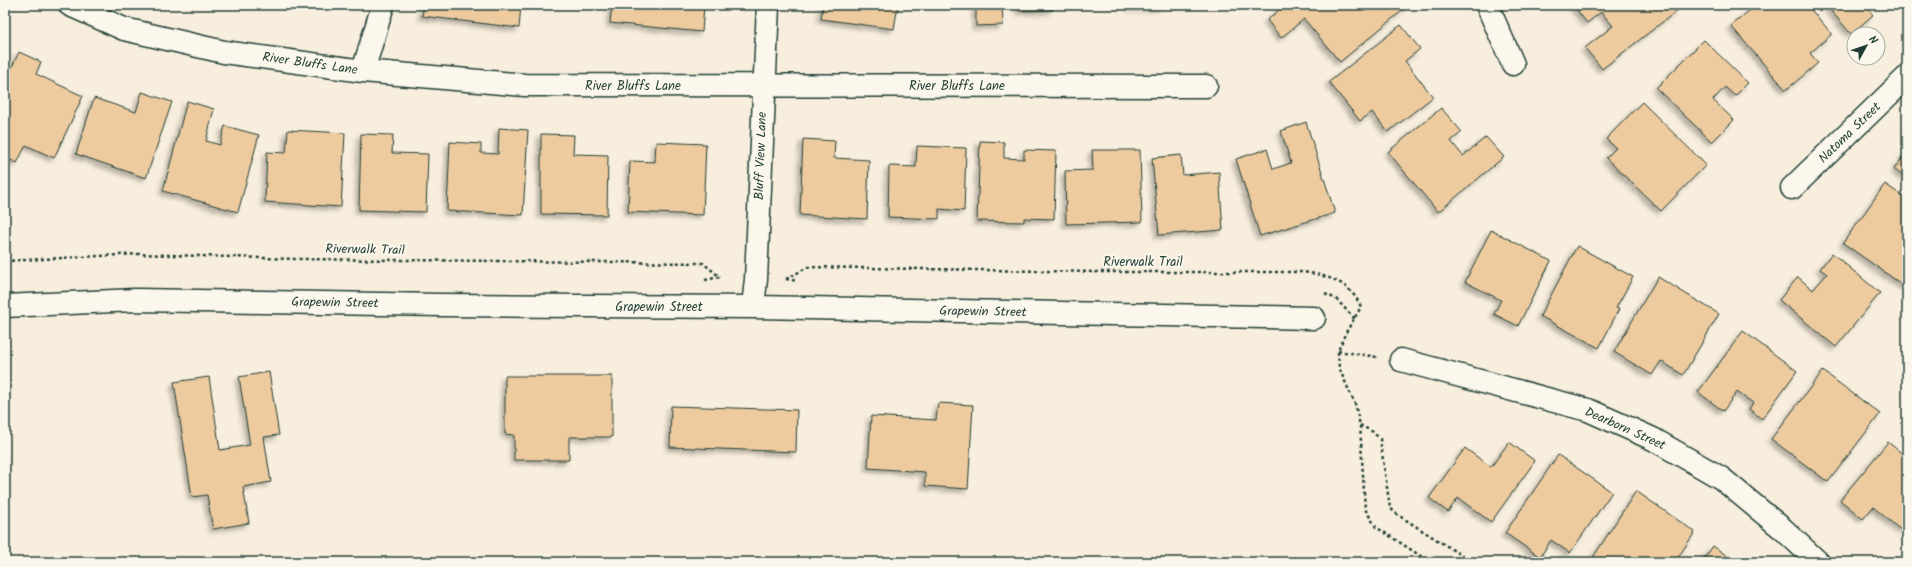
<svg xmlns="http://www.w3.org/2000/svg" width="1912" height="567" font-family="Kalam,sans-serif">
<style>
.building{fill:#eecb9f;stroke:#1f3d34;filter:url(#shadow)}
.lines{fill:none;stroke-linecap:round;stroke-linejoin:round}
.minor-casing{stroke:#1f3d34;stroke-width:25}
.path{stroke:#1f3d34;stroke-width:2.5;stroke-dasharray:3 3;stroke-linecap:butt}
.minor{stroke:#fbf7ec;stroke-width:22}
.labels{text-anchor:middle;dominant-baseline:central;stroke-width:4;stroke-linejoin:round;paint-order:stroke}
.street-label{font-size:13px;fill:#1f3d34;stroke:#fbf7ec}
</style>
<defs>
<filter id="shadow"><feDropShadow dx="-3.5" dy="3.5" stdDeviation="2" flood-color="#0004"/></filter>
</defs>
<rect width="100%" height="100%" fill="#f8eedd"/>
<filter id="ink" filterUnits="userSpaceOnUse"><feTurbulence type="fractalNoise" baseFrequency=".025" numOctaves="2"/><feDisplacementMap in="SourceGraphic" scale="8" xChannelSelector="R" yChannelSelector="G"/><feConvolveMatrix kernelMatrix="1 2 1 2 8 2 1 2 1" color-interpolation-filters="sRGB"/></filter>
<g filter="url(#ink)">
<path class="building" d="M424,5h97l-2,23 -97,-12z
M612,5h92l-2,27 -92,-9z
M823,5h75l-4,24 -73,-10z
M976,5h26l1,20 -27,1z
M1019,5h34v5l-34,1z
M1131,5h31v2l-31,1z
M1285,5h124l-69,57 -36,-43 -23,19 -14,-18z
M1573,5h101l4,5 -76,59 -17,-21 28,-22 -12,-14 -14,11z
M1756,5h51l25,29 -22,19 8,10 -32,27 -55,-64z
M1826,5h39l8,10 -22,19z
M1401,25l19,24 -15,12 28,36 -45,35 -16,-20 -12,9 -31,-39z
M1704,40l44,43 -13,13 -10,-9 -12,13 21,20 -22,22 -56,-54z
M19,52l22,10 -5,12 47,22 -29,62 -28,-13 -9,18 -12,-6v-75z
M142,92l30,10 -26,76 -70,-24 18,-56 42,14z
M187,101l27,8 -8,32 14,4 5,-19 34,9 -21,77 -75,-21z
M1642,102l64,63 -45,46 -55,-53 10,-10 -10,-9z
M1441,108l21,24 -11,9 12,15 23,-19 18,20 -66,55 -50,-60z
M1306,122l29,91 -75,23 -24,-77 31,-10 6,20 18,-6 -10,-32z
M499,128l29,2 -5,85 -76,-4 3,-69 31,2v9l17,1z
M288,130l57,3 -4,74 -76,-5 2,-50 19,1z
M361,134l32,1 -1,18 36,1 -2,58 -67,-2z
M541,134l33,1 -1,19 35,1 -1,60 -66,-1z
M803,139l32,2 -1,17 35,2 -2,59 -67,-4z
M980,141l24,1v16l20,1v-9l32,1 -2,68 -30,-1v4l-47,-1z
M656,142l50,2 -3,71 -75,-3 2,-51 25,1z
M917,146l49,2 -2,63 -25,-2v10l-51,-2 1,-51 27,1z
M1092,150h48l2,72 -76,2 -1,-53 28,-1z
M1907,152v27l-13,-10z
M1181,155l2,20 36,-3 4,58 -64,5 -7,-77z
M1885,184l22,15v89l-64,-45z
M1491,230l60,31 -33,65 -24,-12 7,-14 -36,-18z
M1577,246l56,31 -17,31 3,1 -20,39 -59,-32z
M1832,253l48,40 -44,54 -57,-47 19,-23 15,13 14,-16 -7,-5z
M1658,277l61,37 -36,61 -22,-14 -9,14 -38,-23z
M1743,331l54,40 -35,48 -13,-10 4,-6 -16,-11 -14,19 -25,-19z
M1823,371l57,43 -52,68 -57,-43z
M269,372l10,63 -15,2 7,45 -28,5 6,36 -36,6 -6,-34 -15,2 -18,-115 35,-5 11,73 30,-5 -11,-68z
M505,376h107v61h-43v23h-55v-25l-9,-1z
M938,403l35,2 -5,84 -43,-3v-14l-57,-4 3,-52 65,4z
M671,406l126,4 -1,42 -126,-5z
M1509,442l26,19 -44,61 -33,-24 -10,14 -19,-14 36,-50 26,19z
M1888,442l17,14 2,-3v72l-5,6 -29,-24 -10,12 -23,-19z
M1558,455l54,37 -42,61 -19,-13 -11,17 -35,-24z
M1636,491l59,41 -20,30h-85z
M1713,546l20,14 -2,2h-29z"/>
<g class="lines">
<defs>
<path id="minor" d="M70,5l54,24 100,23 139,19 162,14 681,1
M1487,5l26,59
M363,71l20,-66
M1792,188l115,-111
M5,306l130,-6 306,5 312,2 561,11
M753,307l3,-28 12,-274
M1401,360l187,50 65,29 68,39 63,52 34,32"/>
</defs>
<use href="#minor" class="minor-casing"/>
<path class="path" d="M5,261l133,-7 157,5 408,4 17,14
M786,279l22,-12 290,5h206c25,4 46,10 57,35l-16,27 -7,17 1,17 16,36 5,21 5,84 11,18 54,35
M786,279l11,2
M705,280l15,-3
M1325,294l11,5 19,20
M1338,351l39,6
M1360,425l13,7 7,7 10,69 8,7 74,47"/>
<use href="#minor" class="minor"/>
</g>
</g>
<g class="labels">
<g class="street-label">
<text transform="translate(310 64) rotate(8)">River Bluffs Lane</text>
<text x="633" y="86">River Bluffs Lane</text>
<text x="957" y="86">River Bluffs Lane</text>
<text transform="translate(1850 133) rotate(-44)">Natoma Street</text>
<text transform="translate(761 156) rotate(-88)">Bluff View Lane</text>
<text transform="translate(365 250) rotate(1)">Riverwalk Trail</text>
<text x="1143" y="262">Riverwalk Trail</text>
<text transform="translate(335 303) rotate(1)">Grapewin Street</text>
<text x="659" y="307">Grapewin Street</text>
<text transform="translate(983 312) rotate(1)">Grapewin Street</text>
<text transform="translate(1625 429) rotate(24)">Dearborn Street</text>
</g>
</g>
<rect width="1912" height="567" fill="none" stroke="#fbf7ec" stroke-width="20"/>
<rect x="10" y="10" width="1892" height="547" fill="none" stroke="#1f3d34" stroke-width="1.5" filter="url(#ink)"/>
<g transform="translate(1866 46) rotate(50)"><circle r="19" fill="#fbf7ec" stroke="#a3ada2"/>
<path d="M0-3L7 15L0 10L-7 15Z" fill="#1f3d34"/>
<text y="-6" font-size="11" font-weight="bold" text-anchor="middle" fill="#1f3d34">N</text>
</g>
</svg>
